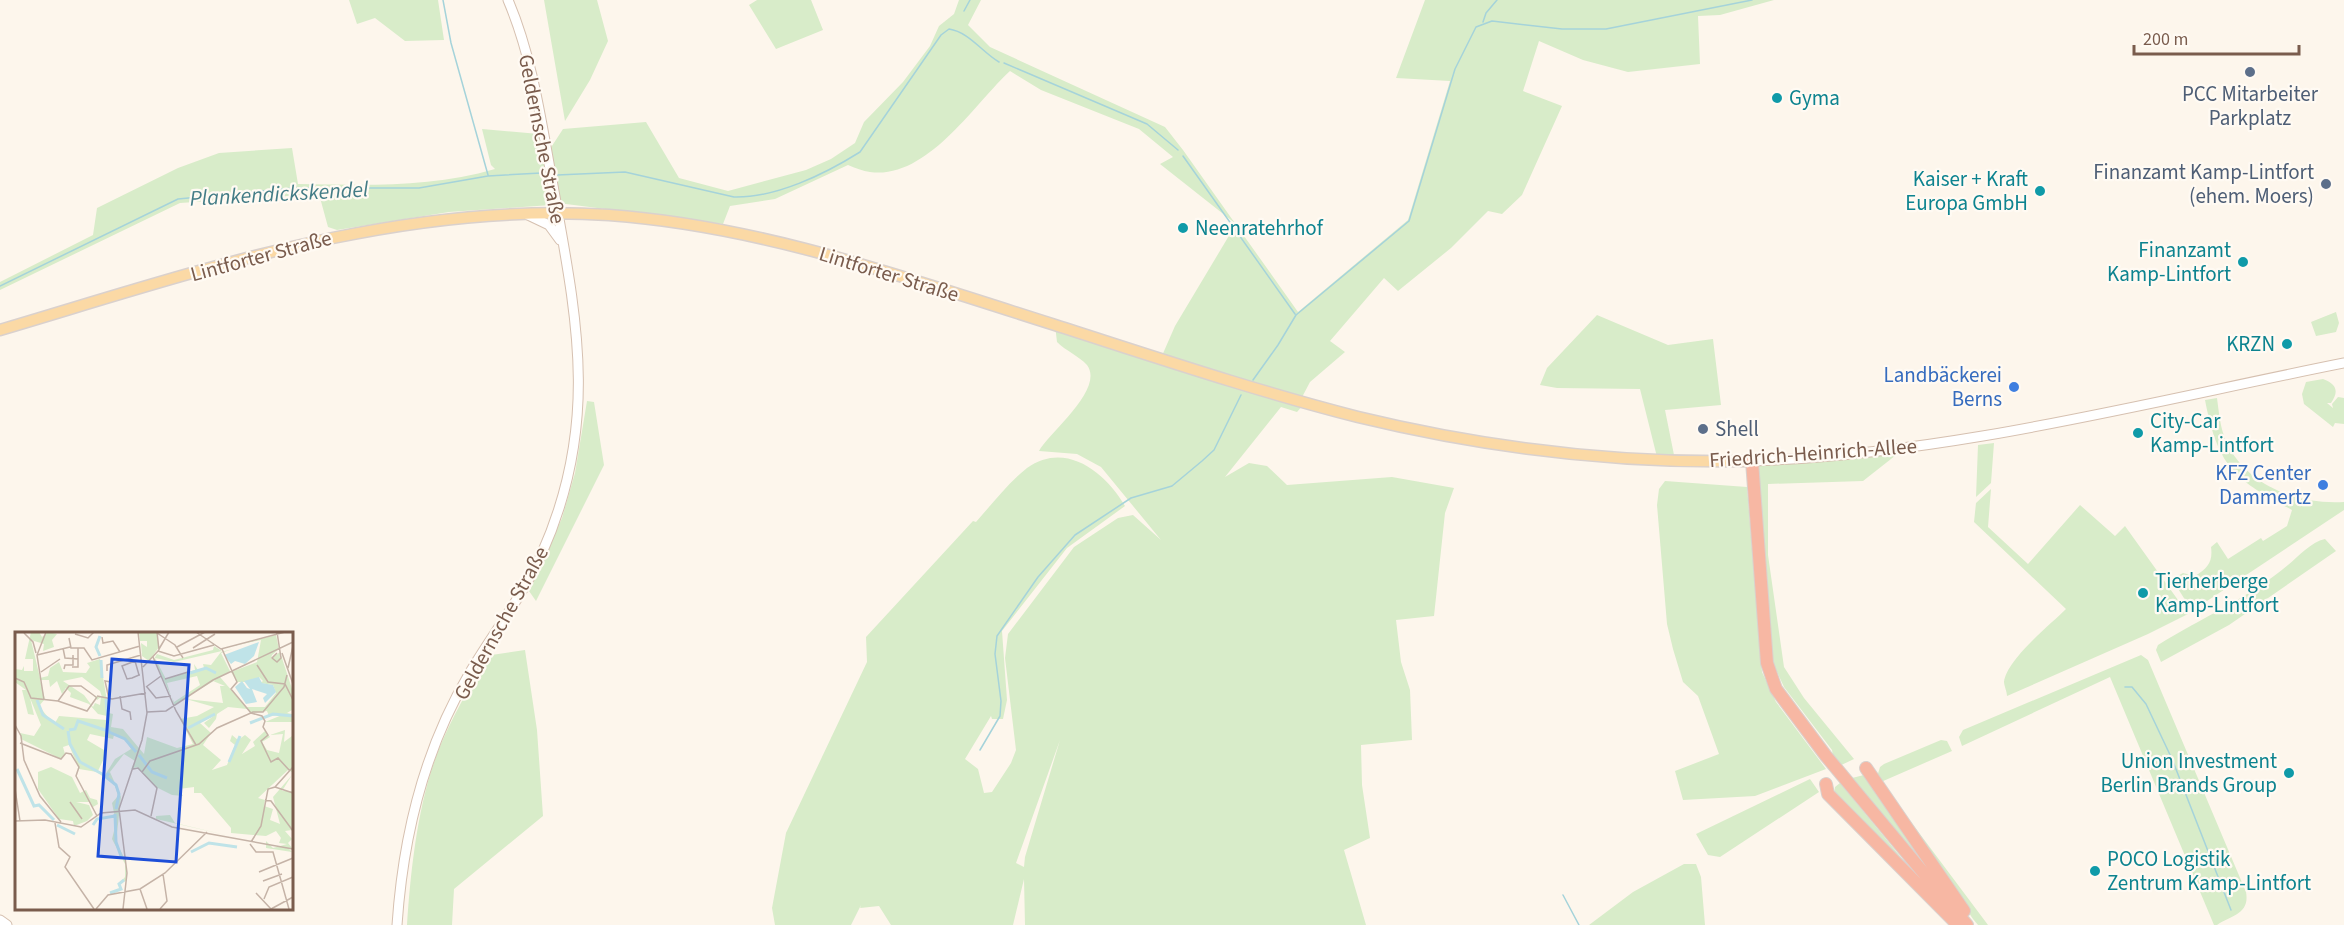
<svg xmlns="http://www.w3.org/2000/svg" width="2344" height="925" font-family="'Source Sans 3',sans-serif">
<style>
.green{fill:#d8ecc9;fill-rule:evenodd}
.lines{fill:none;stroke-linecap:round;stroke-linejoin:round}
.stream{stroke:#a5d3da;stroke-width:1.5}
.secondary-casing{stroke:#d6c0b0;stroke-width:11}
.primary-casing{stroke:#dad1cd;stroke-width:13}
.highway-casing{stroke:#dad1cd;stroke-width:14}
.secondary{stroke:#fff;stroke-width:9}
.primary{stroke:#fbd9a5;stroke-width:10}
.highway{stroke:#f7b7a3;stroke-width:12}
.service-dot{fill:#5c6f8a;stroke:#fffaf3;stroke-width:2}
.culture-dot{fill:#0f9aa8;stroke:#fffaf3;stroke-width:2}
.shop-dot{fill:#3f7fe0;stroke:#fffaf3;stroke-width:2}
.labels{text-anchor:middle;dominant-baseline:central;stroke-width:4.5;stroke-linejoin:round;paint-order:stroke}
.service-label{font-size:21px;fill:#4e5e75;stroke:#fffaf3}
.culture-label{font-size:21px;fill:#0d838f;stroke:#fffaf3;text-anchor:start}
.street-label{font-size:21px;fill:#7a5c4d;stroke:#fffaf3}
.shop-label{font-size:21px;fill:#366cbe;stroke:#fffaf3;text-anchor:end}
.water-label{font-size:22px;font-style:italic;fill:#437c86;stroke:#fffaf3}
.inset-river{fill:none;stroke:#bfe3e8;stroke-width:3}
.inset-road{fill:none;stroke:#c5b3a7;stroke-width:1.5}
.view{fill:#1d4ed8;fill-opacity:0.15;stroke:#1d4ed8;stroke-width:3}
.inset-edge{fill:none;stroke:#7a5c4d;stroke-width:3}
</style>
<rect width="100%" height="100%" fill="#fdf6ec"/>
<path class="green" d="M349,0h89l6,40 -39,1 -30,-23 -18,6z
M544,0h53l11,41 -18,39 -25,41z
M757,0h54l12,30 -47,19 -27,-44z
M959,0h22l-13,25 22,22 175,80 18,23 115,162 110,-92 42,-139 -54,-3 29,-78h349l-54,15 -22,1 2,48 -72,8 -45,-12 -44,-19 -16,50 39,15 -40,89 -20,19 -14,-3 -37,37 -53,43 -14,-13 -54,63 15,11 -35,30 -10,19 5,2 -8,9 -16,-5 -56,70 24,-14 18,3 20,19 105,-8 62,11 -9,25 -11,103 -38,4 5,42 9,28 2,50 -51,5 1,40 8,53 -26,12 22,75h-341l-1,-46 -11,46h-122l-12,-19 -19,2 1,-3 -10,20h-76l-3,-17 14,-75 81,-171 -1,-25 107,-116 3,1c16,-18 32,-39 51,-54 39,-28 79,5 98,38l-58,42 -65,83 5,69 -4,19h-11l-1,-3 -26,43 13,10 6,24 8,-1 19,-29 5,-13 -11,-92 3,-24 66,-87 44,-29 15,-3 28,25 -60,-73 -24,-13 -38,-3c10,-18 66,-62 48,-86 -8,-9 -21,-14 -30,-23l-2,-17 106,33 14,-32 61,-102 -76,-60 13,-7 -34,-28 -98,-39 -31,-19c-36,33 -83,109 -140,101 -7,-1 -15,-4 -22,-7l-73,34 -45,7 -7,18 -157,-20 -117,8 -112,18 -9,-3 -9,-33 -139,9 -180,87v-8l93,-47 4,-27 81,-40 41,-15 73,-5 6,36c66,1 133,4 197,-15l-4,-4 -9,-36 57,5 3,14 8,1 13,-20 83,-7 33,56 49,13 78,-21 25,-11 24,-16 9,-21 39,-40 27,-36 9,-20 15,-12zM1060,740l-35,117 -1,10 -8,-4z
M2336,312l3,11 -3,9 -20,4 -5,-14z
M1597,315l71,30 45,-6 8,66 -56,5 10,50 -17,1 -18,-72 -83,-1 -17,-3 7,-17z
M2323,379c14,5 16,13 8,24h-4l6,5 -1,-4 6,-7 6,1v26l-9,-1 -2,4 -29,-23 -2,-10 4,-12z
M2217,398c2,14 3,31 10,45 20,43 72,62 117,59v8l-152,101 -20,-32 11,-6 12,3c13,-8 18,-14 16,-29l6,-5 11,17 33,-21 2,3 24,-15 5,-16c-58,-31 -74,-43 -87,-110z
M587,401l7,1 10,63 -68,136 -7,-10 33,-73 13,-45z
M1994,443l-3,40 -15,14 2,-52z
M1905,448l-42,33 -95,3v71l16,112 20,31 50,61 -19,9 -3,-18 -48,-63 -12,-26 -5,-87 -15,-113z
M1665,481l82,6 15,185 14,30 50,67 -71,27 -72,4 -8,-29 44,-17 -21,-58 -15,-14 -10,-33 -6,-25 -10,-119 2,-16z
M1991,489l-3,38 40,37 52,-59 35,31 10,-10 63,88 -40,20 -141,62c0,-4 -3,-11 -3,-14 3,-23 46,-57 62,-73l-92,-87 2,-19z
M2325,539l11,12 -107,74 -68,37 -5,-12 2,-5c43,-27 91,-47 130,-80 11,-9 23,-23 37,-26z
M525,650l12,80 6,86 -89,73 -2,36h-45c4,-60 12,-135 38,-190 12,-27 28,-52 40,-79z
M2141,655l7,5 98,232c4,22 -14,23 -29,33h-3l-104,-248 -148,69 -3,-9 4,-7z
M1941,740l6,1 5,10 -71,31 107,143h-10l-5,-6 -96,-142 3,-10 4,-3z
M1864,775l82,116 -94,-113z
M1810,779l9,13 -99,65 -12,-2 -12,-21z
M1840,783l78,95 -84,-85 1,-6z
M1684,864h12l5,13 4,48h-116l44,-33z"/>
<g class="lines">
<path class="stream" d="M443,0l8,43 37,132
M964,11l6,-11
M1483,22l3,-9 11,-13
M1004,63l143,61 31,26
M1183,156l112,158
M557,175l68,-3 109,25c42,1 91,-23 126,-45l81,-117 8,-6c20,3 33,23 50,33
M0,286l178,-87 116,-11h125l69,-12 53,-3
M1253,380l25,-35 18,-30 113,-94 46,-152 21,-42 16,-6 70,8h44l146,-29
M2125,687h7l14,17 26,55 59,151
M980,750l20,-34 1,-15 -6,-47 2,-18 41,-59 37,-42 56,-37 41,-12 30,-25 12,-11 27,-55
M1563,895l16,30"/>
<defs>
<path id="secondary" d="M528,215l21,10 11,15
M1752,461c200,-7 396,-59 592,-98
M0,920l7,5
M397,925c6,-88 27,-175 72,-251 24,-41 54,-78 73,-121 59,-132 34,-238 10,-373 -11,-60 -20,-124 -44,-180"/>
<path id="primary" d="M0,330c199,-59 398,-129 609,-115 154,11 300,64 446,110 100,32 201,66 303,92 128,31 262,47 394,44"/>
<path id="highway" d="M1752,461l15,202 9,26 50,67 141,169
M1866,768l98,143
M1826,784l2,10 130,131"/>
</defs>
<use href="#secondary" class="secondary-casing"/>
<use href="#primary" class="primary-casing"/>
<use href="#highway" class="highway-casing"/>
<use href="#secondary" class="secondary"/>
<use href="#primary" class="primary"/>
<use href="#highway" class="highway"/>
</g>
<g class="service-dot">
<circle cx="2250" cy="72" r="6"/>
<circle cx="2326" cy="184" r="6"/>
<circle cx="1703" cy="429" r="6"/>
</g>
<g class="culture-dot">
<circle cx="1777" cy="98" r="6"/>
<circle cx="2040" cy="191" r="6"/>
<circle cx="1183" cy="228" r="6"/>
<circle cx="2243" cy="262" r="6"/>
<circle cx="2287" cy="344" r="6"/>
<circle cx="2138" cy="433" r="6"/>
<circle cx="2143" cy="593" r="6"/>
<circle cx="2289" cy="773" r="6"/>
<circle cx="2095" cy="871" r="6"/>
</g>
<g class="shop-dot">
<circle cx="2014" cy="387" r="6"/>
<circle cx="2323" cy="485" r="6"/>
</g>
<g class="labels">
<g class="service-label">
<text x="2250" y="94">PCC Mitarbeiter<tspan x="2250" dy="24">Parkplatz</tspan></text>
<text x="2314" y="172" text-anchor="end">Finanzamt Kamp-Lintfort<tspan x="2314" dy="24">(ehem. Moers)</tspan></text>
<text x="1715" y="429" text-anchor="start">Shell</text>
</g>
<g class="culture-label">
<text x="1789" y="98">Gyma</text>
<text x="2028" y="179" text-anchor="end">Kaiser + Kraft<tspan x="2028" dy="24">Europa GmbH</tspan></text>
<text x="1195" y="228">Neenratehrhof</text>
<text x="2231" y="250" text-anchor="end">Finanzamt<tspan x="2231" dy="24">Kamp-Lintfort</tspan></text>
<text x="2275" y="344" text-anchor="end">KRZN</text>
<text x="2150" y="421">City-Car<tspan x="2150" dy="24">Kamp-Lintfort</tspan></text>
<text x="2155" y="581">Tierherberge<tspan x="2155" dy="24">Kamp-Lintfort</tspan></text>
<text x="2277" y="761" text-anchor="end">Union Investment<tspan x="2277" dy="24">Berlin Brands Group</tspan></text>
<text x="2107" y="859">POCO Logistik<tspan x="2107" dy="24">Zentrum Kamp-Lintfort</tspan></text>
</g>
<g class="street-label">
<text transform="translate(542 139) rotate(79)">Geldernsche Straße</text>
<text transform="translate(261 256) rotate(-15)">Lintforter Straße</text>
<text transform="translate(889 274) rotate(17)">Lintforter Straße</text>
<text transform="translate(1813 453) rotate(-4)">Friedrich-Heinrich-Allee</text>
<text transform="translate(501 623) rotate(-61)">Geldernsche Straße</text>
</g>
<g class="shop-label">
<text x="2002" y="375">Landbäckerei<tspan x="2002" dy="24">Berns</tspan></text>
<text x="2311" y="473">KFZ Center<tspan x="2311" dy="24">Dammertz</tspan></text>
</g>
<g class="water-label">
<text transform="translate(279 194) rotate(-3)">Plankendickskendel</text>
</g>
</g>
<g transform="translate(15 632)">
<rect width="278" height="278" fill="#fdf6ec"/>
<path d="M16,0h8l3,5 6,-5 9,2 -5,6 2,7 -11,4 1,-7 -13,-4 9,38 8,-2 2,-8 9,-6 4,10 23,1 4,-6 -3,-4 13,-4 9,54 4,1 -2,13 12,2 21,25 3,-17 30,11 16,-4 -13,-25 17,-3 17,-9 -28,-8 37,4 -3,-17h5l-12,-5 7,-4 26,30h19l11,-14 -3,-8 -13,-2 3,-2 -4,-4v5h-22l-6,-10 26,-10 4,-22 -28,6 43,-11 3,14 -7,6 -1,4 9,-7 12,37v21l-5,3 5,1v8h-27l17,-7 -13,1 -2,-5 -16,2 -4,-4 -19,-2 -11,7 -1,5 -7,9 -5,-5 11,-8 -15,8 11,10 -8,12 18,15 -9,10 15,-5 8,-20 -5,-4 2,-6 6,5 7,-5 6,5 -9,14 13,-8 -2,-4 12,-11 5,6 -8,5 5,8 12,3 4,-19 -13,1 15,-5 -1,12 8,-6v36l-4,-2 -30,28 7,2 -1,6 9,3 -3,11 10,4 -7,-27 19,-22 -10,16h10v39l-7,1 7,8 -4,4 4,5h-4l4,4 -26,-4v-7l7,7 14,-4 -8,-1 2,-5 -5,-7 -10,5 -35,-3v-5l-30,-35h-7v-6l-15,2 4,7 -11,-1 -16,-8 -19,-20 -6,2 4,-8 -11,-7 -14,18 11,25 -5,45 9,17 2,16v5l-7,4 2,6h-6l5,-1 -2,-5 6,-7v-13l-13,-25 4,-16 -4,-20 6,-7 -3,-11 -18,-13 -18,-3 -10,-24 -6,2 2,7 -4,5 -40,-20 -1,-6 14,3 7,-11 -11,-27 4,17 -6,-1 -6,-24h4l-11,-8v-13l7,1 2,-4v5h9v-12h-8zM67,45l18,14 2,6 -8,-1 3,4 4,-3 -1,8 -5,-2 -2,4 -9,-12 -21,-14zM25,48h9l1,7 7,-6 5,13 4,-6 5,5 -1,4 19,7 9,10 9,2 -1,4 -47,-4 -4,7 -4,-2 -12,-15 6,-7zM75,102l23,5 1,-4 11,4 6,10 -16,10 -10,16 -7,-4 7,-15 -1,-6 -17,-10zM124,0h18l2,15 -10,14 -7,-5 -1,-13 6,4v-6h-7zM199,14l8,5 -48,11 -19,-4 11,21 29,-9 -1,-6 4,6 6,-2 -1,-4 8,1 10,-13 12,-3 -12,4 9,18 -56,34 -2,-8 2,5 26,-17 -3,-9 -30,7 4,13 -17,-37 3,-5 17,6 39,-10zM36,135l21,10 8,16 6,-3 4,8 7,2 1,4 -5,3 -4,-5h-13l13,3 4,10 -6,6 -13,5 -1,-5 -14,-2 -21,-30v-17zM155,183l5,8 55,13 -74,-17v-3z" fill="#d8ecc9" fill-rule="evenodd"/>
<path d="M244,10l-5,14 -9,8 -10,-3 -4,3 -7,-9zM244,45l3,6 11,2 3,7 -11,11 -2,-5 4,-4 -15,-5 5,13 -11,2 -11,-17 7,-6 5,7 3,1 -6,-8z" fill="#bfe3e8"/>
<path class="inset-river" d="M85,24l-4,-9 4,-11M86,28l1,18M175,41l16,-5 10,5M91,67l3,33 16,7 11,13M22,68l6,15 21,14M235,91l23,-9 20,2M173,96l27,-14M54,98l6,-1 3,-8 30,10M53,99l2,13 10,18 24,13M124,123l13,17 15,6M214,130l11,-26M2,137l17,37 5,-1 15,15M94,141l-3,4 10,8 3,9 -3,15M100,182l1,28 6,17M42,193l18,9M78,193l4,-6 18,-3M176,220l18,-9 28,4M95,261l11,-4 -2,-5 5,-4"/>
<path class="inset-road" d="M181,0l25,17 64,-17M262,0l4,26 -4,4 -5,-4 5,-5M9,1l9,9 3,11M142,1l18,12 8,13M60,2l13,4 6,-6M87,5l1,6 10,-2 7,11M54,6l2,10h13l8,12 48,-14M162,15l28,-15M48,16l2,10 13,1M178,16l22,-14M144,17l10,-17M207,17l15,33 -6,7 20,24M143,19l16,5 40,-11M267,21l11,31M22,23l33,-8M138,25l23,54 20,34M242,33l11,17 17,2 8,16M57,35h6v-19M128,35l16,-17 -2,-18M273,36l5,-22M49,37l1,-4h8v-10M92,39v-6l34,-10M26,40l19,-13M124,43l-4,-14 -13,5 5,13 5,-1 7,-3h1M0,46l9,4 7,16 27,3M150,47l23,-7M131,55l15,-11M132,55l9,11 15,-2M82,64l15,3 34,-6M105,64l2,13 8,3 1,8M94,67l-4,-18 6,1M29,68l-7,-45 9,-23M43,69l11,-15h12l15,11M43,69l29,10 10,-14M132,80l19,-1 47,-31 80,-38M236,81l11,3 3,5 -2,6 5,8 -7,6 10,21 7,-4 12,13M0,93l6,11 3,24 16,36 21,26M5,111l41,16 5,-6 5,1 8,13 -3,9 21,40M118,137l5,-1 19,20 -6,28M127,140l8,-11 49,-17 18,-16 36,-16h10l21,-25 3,-12M260,155l18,6M0,157l5,32M250,168l6,1 22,30M55,170l12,17M0,189l30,-1 36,7 20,-14 34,-3 37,17 121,22M40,191l4,24 11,10 -5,10 29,42M236,210l10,-16 7,-37 7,-2 18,-20M235,212l6,8h17l16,57M244,240l34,-14M248,249l19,-7M125,257l7,20M241,261l15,16M249,267l5,-12 24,-10M81,277l12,-14 32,-6 25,-16 42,-41M108,277l4,-36 -8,-64 23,-69 5,-27 -9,-81M145,277l7,-8 -4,-27M256,277l22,-12"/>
<path class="view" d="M97,27l77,6 -13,197 -78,-6z"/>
<rect width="278" height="278" class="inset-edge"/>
</g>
<path d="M2134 45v9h165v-9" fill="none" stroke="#7a5c4d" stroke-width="3"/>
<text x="2143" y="45" font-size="18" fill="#7a5c4d" stroke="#fffaf3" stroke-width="4.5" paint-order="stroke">200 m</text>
</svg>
